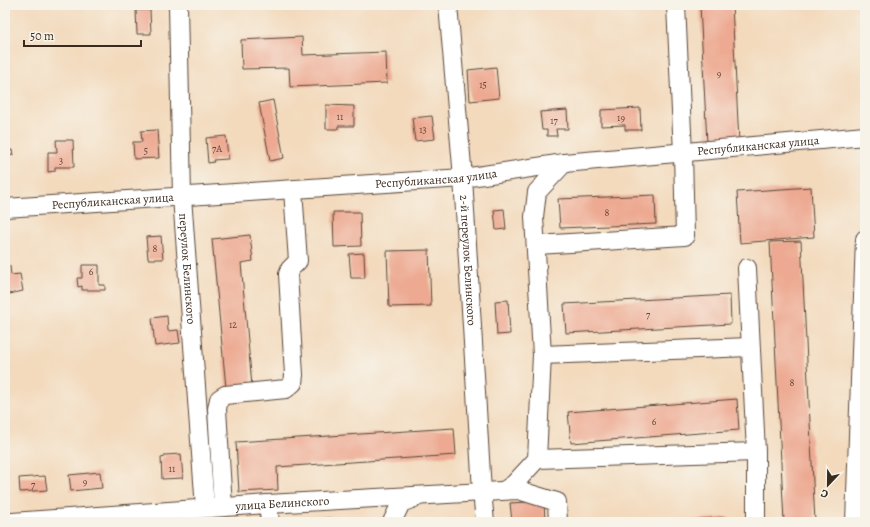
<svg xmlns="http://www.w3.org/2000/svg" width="870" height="527" font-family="Alegreya,serif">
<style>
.building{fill:#eda991}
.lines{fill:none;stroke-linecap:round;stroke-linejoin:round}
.minor-casing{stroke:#574436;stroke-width:20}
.minor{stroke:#fff;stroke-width:18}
.labels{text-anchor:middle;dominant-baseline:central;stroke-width:3;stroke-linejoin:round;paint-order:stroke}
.number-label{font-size:10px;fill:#684a3b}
.street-label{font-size:12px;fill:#3b2a1e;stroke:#f7f3e8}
</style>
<rect width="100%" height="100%" fill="#f7f3e8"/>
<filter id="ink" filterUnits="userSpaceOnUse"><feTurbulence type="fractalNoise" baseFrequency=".025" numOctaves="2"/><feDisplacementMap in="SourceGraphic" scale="8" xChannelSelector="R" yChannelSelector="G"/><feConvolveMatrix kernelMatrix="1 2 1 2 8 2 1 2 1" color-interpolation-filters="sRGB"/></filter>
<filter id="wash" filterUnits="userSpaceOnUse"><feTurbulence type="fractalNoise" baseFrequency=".012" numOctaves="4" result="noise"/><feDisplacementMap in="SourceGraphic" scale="16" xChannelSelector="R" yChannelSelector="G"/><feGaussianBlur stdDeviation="0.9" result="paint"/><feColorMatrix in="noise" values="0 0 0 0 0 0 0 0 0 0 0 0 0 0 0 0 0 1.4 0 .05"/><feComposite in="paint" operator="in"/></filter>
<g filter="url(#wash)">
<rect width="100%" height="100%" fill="#f3dabd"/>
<g id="blocks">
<path class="building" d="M700,5h32l7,137 -32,1z
M136,10h14l1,24h-14z
M302,37l1,18 83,-3 1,31 -97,4 -1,-19 -47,1 -1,-29z
M496,67l3,31 -29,3 -2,-31z
M273,100l11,58 -14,3 -11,-58z
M326,105l28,1v20h-16v3h-12z
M640,108l1,22h-16v-5l-24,1v-16z
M567,110l1,19h-12l1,7h-10v-6h-5l-2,-18z
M432,116l3,23 -20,2 -3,-23z
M157,130l2,28 -25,1 -1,-17h9l-1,-11z
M226,136l2,23 -15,1 1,2 -6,1 -2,-25z
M56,140h17l1,27h-19v4l-7,1v-20h9z
M12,150l1,5 -7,1 2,14h-3v-19z
M811,187l3,50 -74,6 -3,-51z
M655,195l1,29 -96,4 -2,-29z
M504,209l2,20 -10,1 -2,-20z
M333,212h27l1,34 -27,1z
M250,235l3,26 -12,2 11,123 -26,2 -14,-149z
M161,236l2,23h-15l-2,-22z
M801,241l14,281h-31l-14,-280z
M429,250l2,56 -42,1 -2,-56z
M364,253l1,25h-14l-2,-24z
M82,265h17v20h6v5h-23v-4l-4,1 -1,-9h5z
M10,266l1,9 9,-1 3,17 -18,4v-28z
M730,295l1,29 -165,9 -2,-29z
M508,300l2,34 -13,1 -2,-34z
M167,316l1,15 10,-1 2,13 -25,3 -3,-28z
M737,399l2,31 -168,13 -3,-31z
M454,428l2,27 -179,12 1,23 -39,2 -3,-50z
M181,454l2,24 -21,1 -1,-21 4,-1v-2z
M100,472l2,16 -31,3 -2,-16z
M45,476l2,14 -27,2 -1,-14z
M544,501l1,21h-33l-2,-19z
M728,517l1,5h-52v-1z
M330,518v4h-32l-1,-2z"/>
</g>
</g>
<g filter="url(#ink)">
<use href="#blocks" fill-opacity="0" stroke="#574436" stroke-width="1"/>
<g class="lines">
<defs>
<g id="minor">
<path id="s1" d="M178,5l4,192 23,311"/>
<path id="s2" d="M448,5l15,173 19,313 3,31"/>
<path id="s3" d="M5,208l458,-30 101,-15 301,-27"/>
<path d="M537,245l148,-9 -2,-83 -7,-148"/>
<path d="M747,268l9,184v70"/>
<path d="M542,355l208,-8"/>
<path d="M537,459l219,-7"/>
<path d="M505,490l9,-6 23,-25 5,-104 -8,-138 3,-25 27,-29"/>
<path d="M268,504l2,18"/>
<path d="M223,507l-6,-98 2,-10 6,-4 61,-6 7,-6 1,-8 -6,-101 2,-5 8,-8 -5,-71"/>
<path id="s4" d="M12,522l256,-18 250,-14 39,12 1,20"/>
<path d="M392,522l9,-19 16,-6"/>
<path d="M855,522l10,-283"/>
</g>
</defs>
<use href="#minor" class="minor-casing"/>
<use href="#minor" class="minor"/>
</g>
</g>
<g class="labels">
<g class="number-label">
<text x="719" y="73">9</text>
<text x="483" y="84">15</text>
<text x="340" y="116">11</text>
<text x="621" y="117">19</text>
<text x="554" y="120">17</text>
<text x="423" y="129">13</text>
<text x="217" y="148">7А</text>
<text x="146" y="150">5</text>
<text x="61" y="160">3</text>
<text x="607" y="212">8</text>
<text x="155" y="248">8</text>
<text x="91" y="271">6</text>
<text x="648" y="314">7</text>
<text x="233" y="324">12</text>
<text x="792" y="382">8</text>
<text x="654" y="421">6</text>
<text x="172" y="468">11</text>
<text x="85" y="481">9</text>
<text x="33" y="484">7</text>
</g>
<g class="street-label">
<text stroke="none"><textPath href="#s3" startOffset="756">Республиканская улица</textPath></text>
<text stroke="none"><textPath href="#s3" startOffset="432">Республиканская улица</textPath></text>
<text stroke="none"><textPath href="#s3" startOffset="108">Республиканская улица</textPath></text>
<text stroke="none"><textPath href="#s2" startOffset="256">2-й переулок Белинского</textPath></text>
<text stroke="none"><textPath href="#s1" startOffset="264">переулок Белинского</textPath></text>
<text stroke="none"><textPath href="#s4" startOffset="271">улица Белинского</textPath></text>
</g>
</g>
<rect width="870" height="527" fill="none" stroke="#f7f3e8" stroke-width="20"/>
<g transform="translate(828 485) rotate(202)" stroke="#f7f3e8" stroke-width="3" paint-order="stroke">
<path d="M0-3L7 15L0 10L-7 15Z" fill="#3b2a1e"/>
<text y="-6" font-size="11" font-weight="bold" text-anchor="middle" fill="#3b2a1e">С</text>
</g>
<path d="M24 40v6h117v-6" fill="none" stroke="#3b2a1e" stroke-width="2"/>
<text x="30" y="40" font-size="12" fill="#3b2a1e" stroke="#f7f3e8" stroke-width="3" paint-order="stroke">50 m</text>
</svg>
